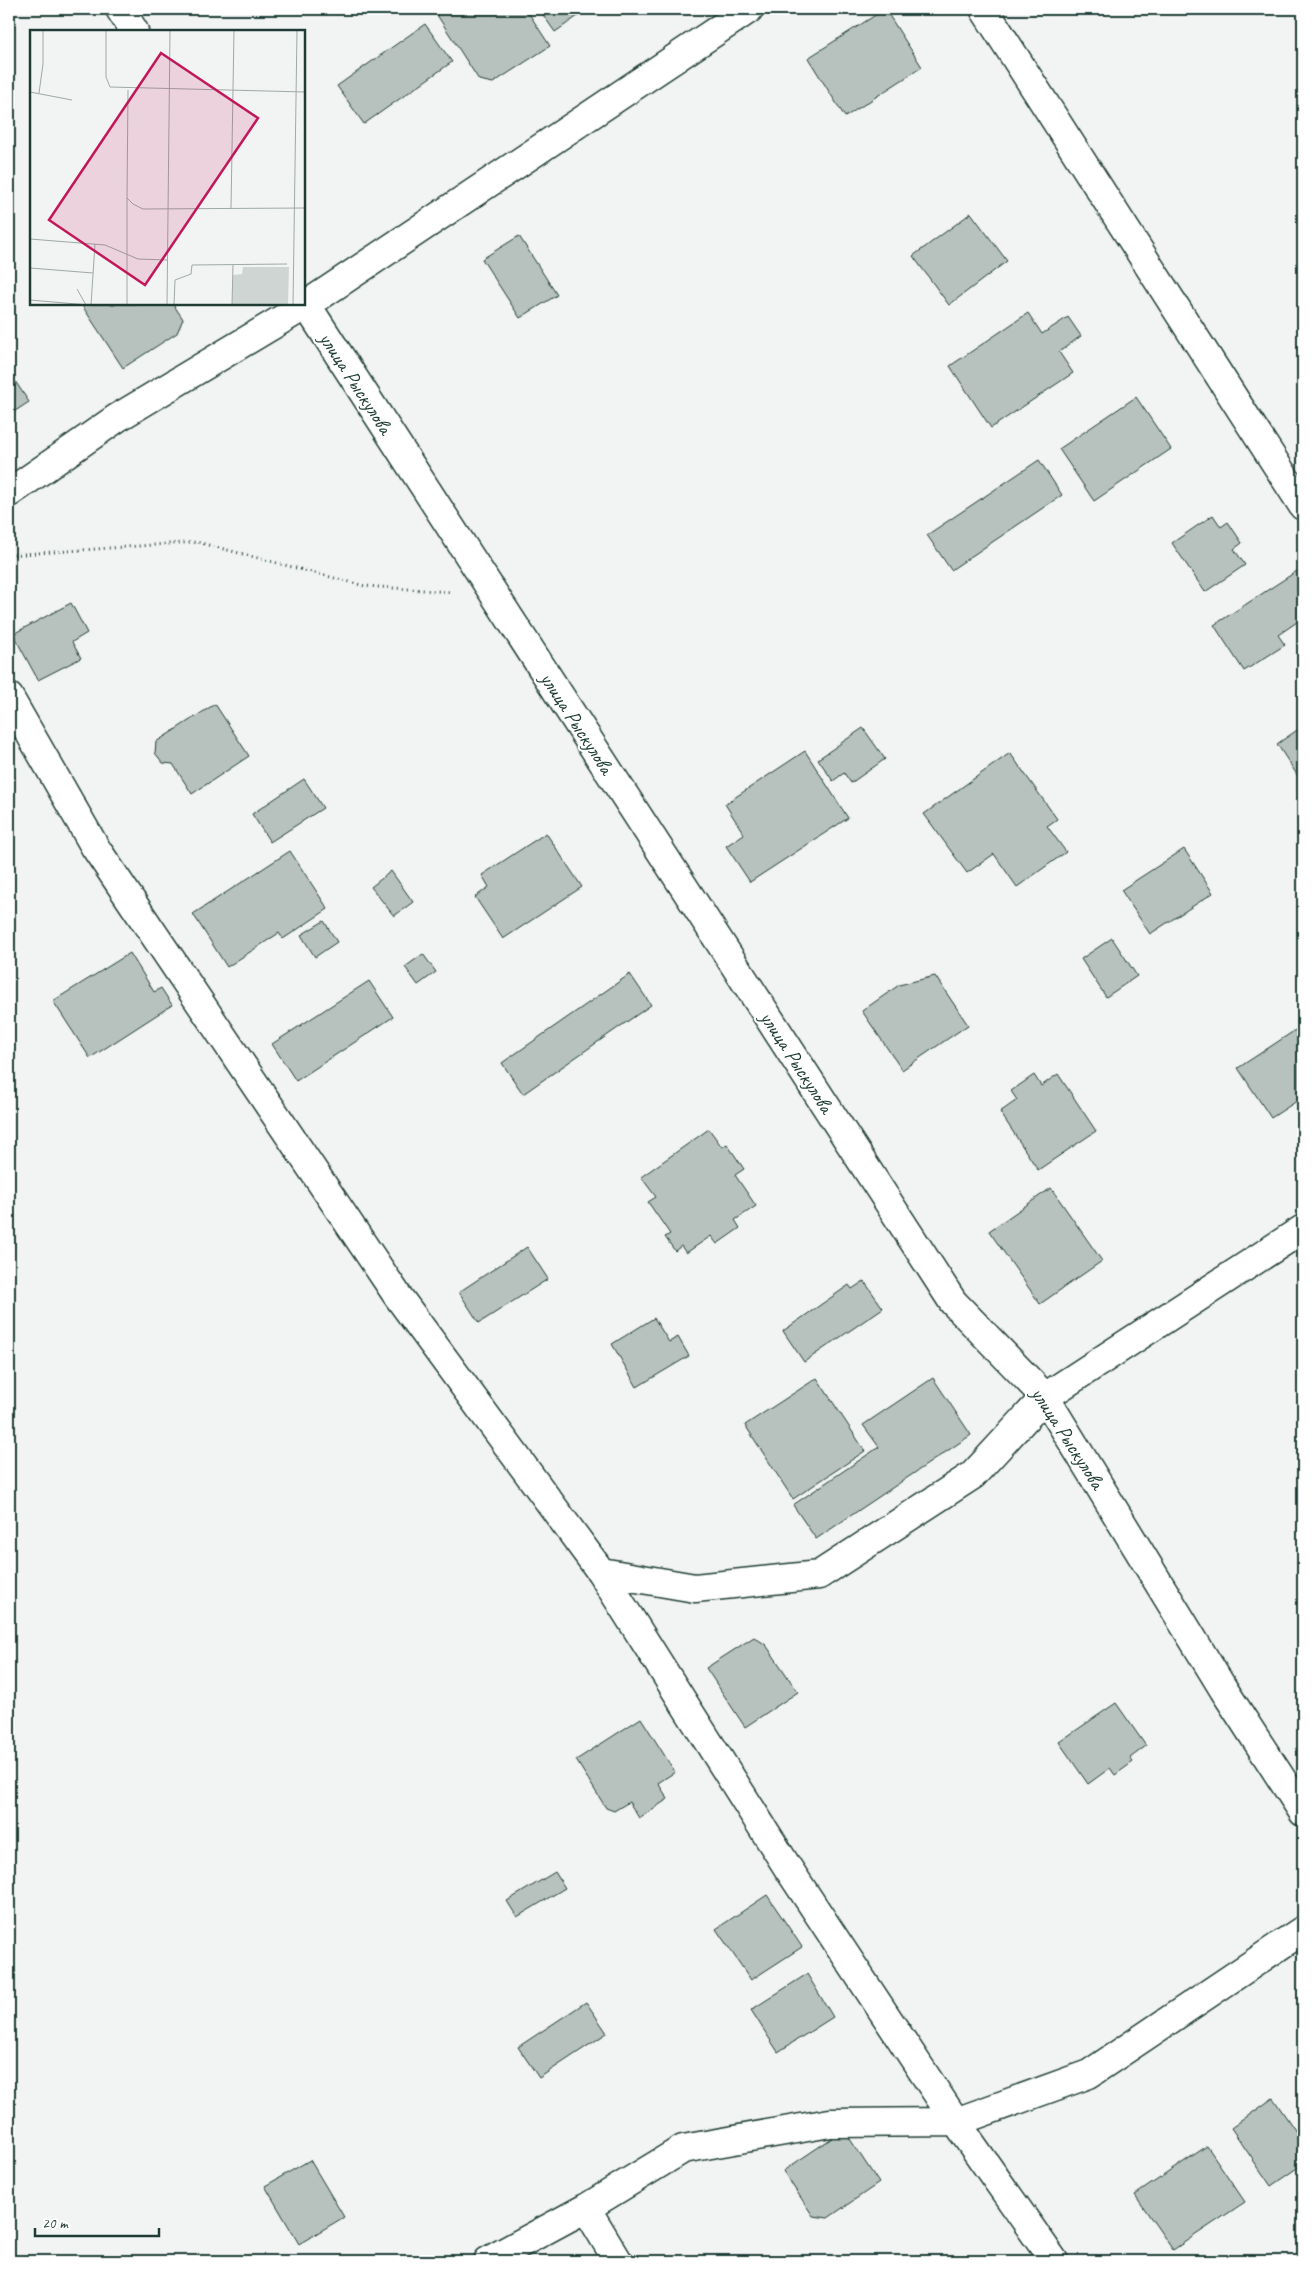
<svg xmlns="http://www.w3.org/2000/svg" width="1312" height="2270" font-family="Caveat,sans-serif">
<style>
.building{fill:#b7c1bd;stroke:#1f3d34}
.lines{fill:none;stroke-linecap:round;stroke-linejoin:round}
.minor-casing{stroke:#1f3d34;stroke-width:31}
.path{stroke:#1f3d34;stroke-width:3;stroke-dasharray:1 4;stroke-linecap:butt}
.minor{stroke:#fff;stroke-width:28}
.labels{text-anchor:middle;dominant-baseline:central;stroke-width:4;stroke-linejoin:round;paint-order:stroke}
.street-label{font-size:21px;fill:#1f3d34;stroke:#fff}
.inset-road{fill:none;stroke:#9eaaa7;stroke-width:1}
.view{fill:#c2185b;fill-opacity:0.15;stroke:#c2185b;stroke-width:2.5}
.inset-edge{fill:none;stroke:#1f3d34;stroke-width:2.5}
</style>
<rect width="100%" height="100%" fill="#f2f3f3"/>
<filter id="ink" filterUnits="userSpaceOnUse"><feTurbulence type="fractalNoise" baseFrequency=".02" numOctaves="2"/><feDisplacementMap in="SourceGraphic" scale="10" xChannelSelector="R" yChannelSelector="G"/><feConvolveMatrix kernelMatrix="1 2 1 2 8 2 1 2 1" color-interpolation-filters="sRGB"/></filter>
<g filter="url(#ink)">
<path class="building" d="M446,9h80l24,37 -57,37 -14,-3 -42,-65z
M539,9h49l-33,23z
M885,9l37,58 -77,50 -37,-59z
M425,24l27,38 -88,62 -27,-38z
M971,213l36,48 -58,44 -36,-49z
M519,236l38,59 -37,23 -38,-59z
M81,304h92l10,15 -6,14 -54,35z
M1028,313l14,21 26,-17 13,19 -22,16 14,21 -82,55 -41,-62z
M9,372l20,30 -20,13z
M1136,397l35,52 -77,52 -35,-52z
M1039,460l23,35 -111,75 -24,-35z
M1213,515l8,12 7,-5 14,21 -8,6 11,16 -40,27 -33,-49z
M1297,571l6,10v37l-25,17 7,10 -41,26 -30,-46z
M71,603l16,30 -15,9 9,16 -43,22 -25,-46z
M215,704l34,52 -57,38 -19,-30 -10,-1 -8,-10 1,-11z
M1303,726v58l-26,-40z
M863,728l22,31 -34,24 -7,-10 -11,8 -15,-22z
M805,751l43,67 -98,64 -24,-36 18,-12 -19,-30z
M1010,753l47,66 -10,7 19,26 -49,35 -23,-33 -27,19 -43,-59z
M304,779l19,29 -53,34 -18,-28z
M546,833l36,54 -79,52 -28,-42 14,-10 -7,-12z
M1184,849l29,44 -63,41 -29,-44z
M290,851l38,58 -45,30 -4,-6 -52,34 -34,-53z
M391,871l22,31 -19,14 -23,-29z
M324,921l13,21 -22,15 -14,-22z
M1112,938l25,38 -31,21 -25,-38z
M130,953l24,39 7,-4 11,17 -82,53 -37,-57z
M423,954l13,18 -18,13 -13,-18z
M630,974l21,31 -128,89 -21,-31z
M935,976l33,49 -66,45 -40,-59 37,-26z
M369,981l24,36 -97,64 -24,-37z
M1297,1029l6,9v59l-32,21 -33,-50z
M1058,1074l38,57 -58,39 -38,-58 17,-12 -6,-9 23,-16 7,11z
M709,1129l13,18 5,-3 17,25 -9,6 21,31 -21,14 5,8 -23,16 -6,-8 -25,17 -5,-7 -6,5 -10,-14 5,-3 -22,-32 8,-5 -15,-20z
M1051,1188l51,73 -62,43 -51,-73z
M527,1247l21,32 -69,44 -20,-31z
M864,1281l19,27 -79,54 -21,-31 66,-46 3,4z
M654,1318l15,24 9,-5 11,19 -52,31 -25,-43z
M817,1378l48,73 -72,48 -48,-74z
M933,1378l38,57 -155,104 -23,-34 86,-58 -16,-22z
M754,1637l12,8 32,47 -53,35 -39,-59z
M1116,1703l30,43 -16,12 3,4 -18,13 -5,-7 -22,16 -29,-42z
M641,1718l34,54 -17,11 10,16 -29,19 -10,-16 -15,9 -8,-3 -30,-48z
M555,1872l10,16 -48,29 -10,-16z
M767,1895l35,52 -51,33 -35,-51z
M807,1974l26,43 -55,35 -27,-42z
M586,2002l21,31 -68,45 -21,-31z
M1273,2098l30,44v22l-32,22 -40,-58z
M844,2130l35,53 -51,35 -15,-2 -30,-45z
M1207,2146l38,56 -72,48 -38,-55z
M310,2160l34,57 -45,27 -34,-58z"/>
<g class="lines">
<defs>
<path id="minor" d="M120,9l14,22
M984,9l319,497
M304,301l649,1001 92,95 179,293 79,122
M9,493l108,-75 189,-113 443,-296
M9,697l86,150 302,448 204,277 94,16 124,-13 154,-100 72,-78 258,-168
M601,1572l187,296 168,254 98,139
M586,2208l32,53
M488,2261l98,-53 97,-59 147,-26 126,-1 133,-48 214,-144"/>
</defs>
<use href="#minor" class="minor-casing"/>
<path class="path" d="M9,555l188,-13 168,44 86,6"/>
<use href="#minor" class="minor"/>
</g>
</g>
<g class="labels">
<g class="street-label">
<text transform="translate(356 383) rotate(57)">улица Рыскулова</text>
<text transform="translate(577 723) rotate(57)">улица Рыскулова</text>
<text transform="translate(797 1062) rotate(57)">улица Рыскулова</text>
<text transform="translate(1068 1438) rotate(57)">улица Рыскулова</text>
</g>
</g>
<g transform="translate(30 30)">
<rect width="275" height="275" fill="#f2f3f3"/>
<path d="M213,237h46l-1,38h-56l1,-30 9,-1z" fill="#ced5d3"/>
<path class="inset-road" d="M76,0v47l4,10 195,5M98,60l-1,108 6,6 10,5 162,-1M0,62l42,8M9,63l4,-29v-34M201,179l3,-179M0,209l75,6 33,14 29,1M0,238l63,5M47,259l9,16M0,270l58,5M61,275l4,-61M97,275v-107M137,275l3,-275M144,275l1,-25 16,-6 1,-9 95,-1M202,275l1,-40M263,275l4,-275"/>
<path class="view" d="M131,23l97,65 -113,167 -96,-65z"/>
<rect width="275" height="275" class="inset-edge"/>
</g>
<rect width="1312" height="2270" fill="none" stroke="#fff" stroke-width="30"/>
<rect x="15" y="15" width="1282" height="2240" fill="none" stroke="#1f3d34" stroke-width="2" filter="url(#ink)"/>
<path d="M35 2228v8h124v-8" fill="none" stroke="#1f3d34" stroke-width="2.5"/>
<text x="42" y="2228" font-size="15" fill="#1f3d34" stroke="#ffffff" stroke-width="4" paint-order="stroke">20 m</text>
</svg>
